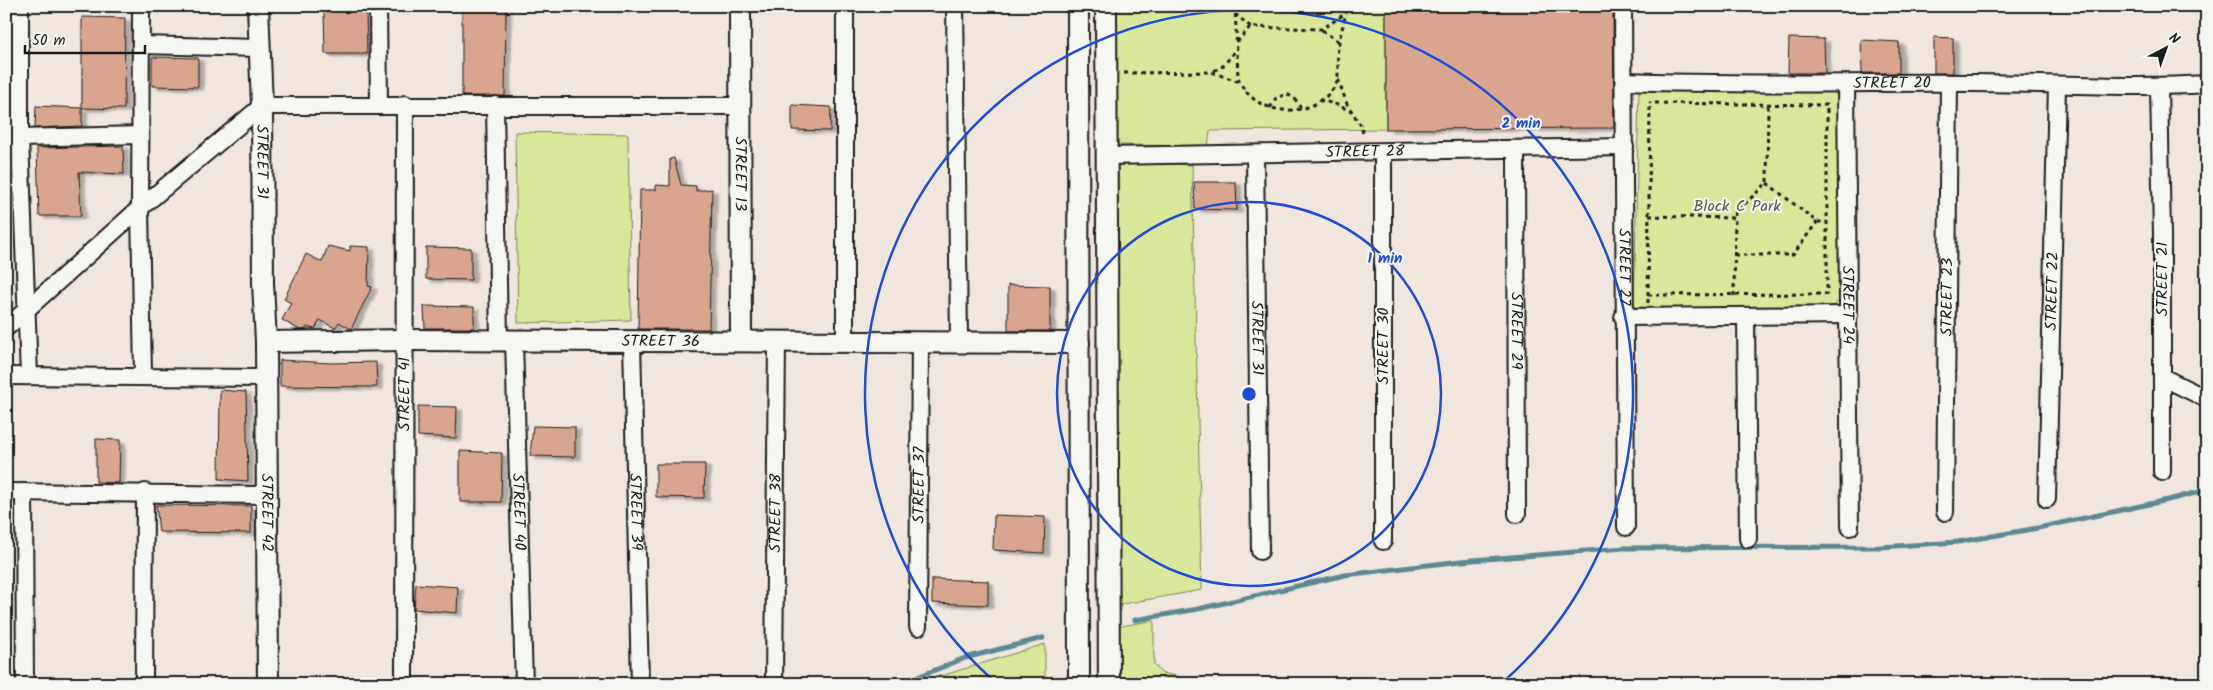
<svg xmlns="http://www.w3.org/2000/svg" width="2213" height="690" font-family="Kalam,sans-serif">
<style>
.green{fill:#d8e79a;stroke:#7a825b}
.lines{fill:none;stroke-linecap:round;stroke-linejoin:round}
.stream{stroke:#5b8895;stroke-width:5}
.building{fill:#daa58f;stroke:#1c1c1c;filter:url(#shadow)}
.minor-casing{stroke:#1c1c1c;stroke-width:20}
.tertiary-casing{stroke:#1c1c1c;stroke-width:24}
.path{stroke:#1c1c1c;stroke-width:3;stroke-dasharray:4 4;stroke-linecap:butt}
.minor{stroke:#f6f6f2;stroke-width:16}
.tertiary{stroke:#f6f6f2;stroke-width:20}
.ring{fill:none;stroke:#1d4ed8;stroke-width:2.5}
.labels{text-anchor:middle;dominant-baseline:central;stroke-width:4;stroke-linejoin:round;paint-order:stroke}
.street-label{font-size:16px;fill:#1c1c1c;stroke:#f6f6f2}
.park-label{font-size:16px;fill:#545942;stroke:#f6f6f2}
.centre{fill:#1d4ed8;stroke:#f6f6f2;stroke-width:2.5}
.ring-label{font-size:15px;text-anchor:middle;font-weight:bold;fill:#1d4ed8;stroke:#f6f6f2;stroke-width:4;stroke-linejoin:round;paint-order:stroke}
</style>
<defs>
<filter id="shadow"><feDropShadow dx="5.5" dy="3" stdDeviation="1" flood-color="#0004"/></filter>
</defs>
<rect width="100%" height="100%" fill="#f0e6de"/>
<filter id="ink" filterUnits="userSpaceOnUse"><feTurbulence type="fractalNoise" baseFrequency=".02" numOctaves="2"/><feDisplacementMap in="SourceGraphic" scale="10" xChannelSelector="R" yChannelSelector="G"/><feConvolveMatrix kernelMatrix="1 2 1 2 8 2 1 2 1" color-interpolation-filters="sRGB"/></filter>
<g filter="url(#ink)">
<path class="green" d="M1115,6h271v123l-176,2 -2,15 -91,-1z
M1641,89l192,2 5,5 1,204 -5,6 -198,4 -2,-3 5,-215z
M515,132l113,2 3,186 -113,3z
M1118,162l74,3 10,425 -85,15z
M1154,620v44l7,9 16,3v8h-60v-57z
M1045,644v40h-130z"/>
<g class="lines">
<path class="stream" d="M1135,620l63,-11 147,-34 116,-14 163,-13 256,-1 78,-5 80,-14 130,-28 39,-10
M900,684l65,-26 78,-20"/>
</g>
<path class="building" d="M1386,6h227l1,122 -228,1z
M462,7h44l-1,89h-43z
M324,10h42l1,44h-42z
M82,17l43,1 -1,91 -42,-1z
M1934,37l19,1v35h-19z
M1789,38l35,1 1,34h-37z
M1861,40l38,2v31h-37z
M152,57l46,1v29l-46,-1z
M792,105l39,2 -1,24 -38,-1z
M36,106l46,2v18l-47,2z
M123,146l1,28 -45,-2 2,44h-42l-2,-68z
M674,158l7,27 15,1v5l16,-2 -3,140h-71l2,-139h16v-5l14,1v-27z
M1194,182h42l1,28 -42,-1z
M328,246l22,5v-5l19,1 -1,39 4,1 -21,42 -12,-7 -4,6 -15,-8 -5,9 -8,-2 -2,3h-5l-18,-10 9,-17 -7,-4 22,-45 16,8z
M426,247l45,1v32l-45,-1z
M1008,285l42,1v45h-42z
M424,306l50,1v21h-49z
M280,360l51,3 45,-1 1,25 -97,-1z
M220,390l26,2 2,89 -29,-2z
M418,406l39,1 -1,31 -38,-2z
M533,426l42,1v30l-45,-1z
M96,439l24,1 -1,43 -23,-1z
M460,451l42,2 -1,49h-41z
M656,464h49l-1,34 -48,-1z
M156,505l95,1v27l-92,-1z
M994,515l51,2 -1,36 -51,-3z
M932,579l56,2v24l-56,-2z
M416,584l42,3 -1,26 -43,-4z"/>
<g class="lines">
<defs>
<g id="minor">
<path d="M20,6v132l9,238"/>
<path d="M141,6l-1,202 3,168"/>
<path d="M378,6l1,99"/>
<path d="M955,6l4,335"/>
<path id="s1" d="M1623,6l3,521"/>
<path d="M141,45l117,3"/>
<path id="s2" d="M1624,81c116,5 232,1 348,2 79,0 156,6 235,1"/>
<path id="s3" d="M1846,84l4,443"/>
<path d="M2159,87l3,148v237"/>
<path d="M495,105l4,236"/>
<path d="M20,138l120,-3"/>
<path id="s4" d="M1516,150l1,364"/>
<path id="s5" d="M1255,154l5,397"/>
<path id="s6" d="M1106,156l519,-9"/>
<path d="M1746,316l2,223"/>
<path d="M1623,317l226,-2"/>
<path d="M6,328l134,-120 122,-102h479"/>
<path id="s7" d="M514,341l10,343"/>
<path id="s8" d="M632,341l8,343"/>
<path d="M845,341v-335"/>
<path d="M6,376l261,2"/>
<path d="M2162,377l45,22"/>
<path d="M6,492l261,3"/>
<path d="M24,492l1,192"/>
<path id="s9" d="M2047,499l10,-414"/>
<path id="s10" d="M1945,512l4,-429"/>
<path d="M1383,541v-389"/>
<path id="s11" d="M918,627l2,-286"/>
<path d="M144,684l1,-192"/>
<path id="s12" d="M404,684l1,-580"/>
<path id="s13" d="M774,684l3,-342"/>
</g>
<g id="tertiary">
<path id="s14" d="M258,6l4,100 1,177 3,59 139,-2 674,3"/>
<path id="s15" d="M740,6l1,335"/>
<path d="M1078,6l1,678"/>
<path d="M1106,6l3,678"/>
<path id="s16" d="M266,342l2,342"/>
</g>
</defs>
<use href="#minor" class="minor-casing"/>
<use href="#tertiary" class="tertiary-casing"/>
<path class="path" d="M1235,6l3,71c14,41 75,44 97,9 6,-11 1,-27 3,-38 2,-14 7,-28 9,-42
M1235,14l16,13 71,2 24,-16
M1322,30l17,12
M1237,42l13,-15
M1214,71l9,-5 13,-16
M1124,73l87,-1 29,10
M1338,79l9,25 13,20 4,12
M1319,100l16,4 16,7
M1270,108l6,-10 11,-4 8,5 6,9
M1767,183l50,39h10
M1649,216l86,2
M1735,255h58l24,-33
M1648,295l179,-1v-189l-177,-2
M1734,296l1,-83 32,-30 1,-80
M1648,303l2,-201"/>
<use href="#minor" class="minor"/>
<use href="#tertiary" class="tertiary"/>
</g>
</g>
<g class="ring">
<circle cx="1249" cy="394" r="192"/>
<path d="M995 682A384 384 0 1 1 1503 682"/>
</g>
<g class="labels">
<g class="street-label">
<text stroke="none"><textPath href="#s2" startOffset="268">STREET 20</textPath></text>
<text stroke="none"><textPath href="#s6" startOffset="259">STREET 28</textPath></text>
<text stroke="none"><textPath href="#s14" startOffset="156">STREET 31</textPath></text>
<text stroke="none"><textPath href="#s15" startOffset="168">STREET 13</textPath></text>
<text stroke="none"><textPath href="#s1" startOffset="261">STREET 27</textPath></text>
<text transform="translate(2162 279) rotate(-90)">STREET 21</text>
<text stroke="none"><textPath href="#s9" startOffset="208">STREET 22</textPath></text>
<text stroke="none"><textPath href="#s10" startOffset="215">STREET 23</textPath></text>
<text stroke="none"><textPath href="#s3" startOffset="221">STREET 24</textPath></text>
<text stroke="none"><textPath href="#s4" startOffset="181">STREET 29</textPath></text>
<text stroke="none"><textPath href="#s5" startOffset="184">STREET 31</textPath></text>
<text stroke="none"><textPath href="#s14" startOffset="731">STREET 36</textPath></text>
<text transform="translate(1383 346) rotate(-90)">STREET 30</text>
<text stroke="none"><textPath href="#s12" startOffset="290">STREET 41</textPath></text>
<text stroke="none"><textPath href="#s11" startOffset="142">STREET 37</textPath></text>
<text stroke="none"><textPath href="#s7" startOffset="171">STREET 40</textPath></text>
<text stroke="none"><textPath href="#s8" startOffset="171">STREET 39</textPath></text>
<text stroke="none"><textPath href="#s16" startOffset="171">STREET 42</textPath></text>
<text stroke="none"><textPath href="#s13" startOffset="171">STREET 38</textPath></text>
</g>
<g class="park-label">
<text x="1737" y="206">Block C Park</text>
</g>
</g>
<circle cx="1249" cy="394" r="8" class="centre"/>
<g class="ring-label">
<text x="1521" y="128">2 min</text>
<text x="1385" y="263">1 min</text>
</g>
<rect width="2213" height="690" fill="none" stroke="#f6f6f2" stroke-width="25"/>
<rect x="12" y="12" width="2188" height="665" fill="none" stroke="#1c1c1c" stroke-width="2" filter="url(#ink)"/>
<g transform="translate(2166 48) rotate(41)" stroke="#f6f6f2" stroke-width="4" paint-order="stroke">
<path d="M0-4L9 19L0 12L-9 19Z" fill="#1c1c1c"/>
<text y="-8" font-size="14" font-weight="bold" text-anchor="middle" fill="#1c1c1c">N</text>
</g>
<path d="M25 45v8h120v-8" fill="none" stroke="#1c1c1c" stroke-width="2.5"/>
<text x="32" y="45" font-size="15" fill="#1c1c1c" stroke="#f6f6f2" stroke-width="4" paint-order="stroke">50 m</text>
</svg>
